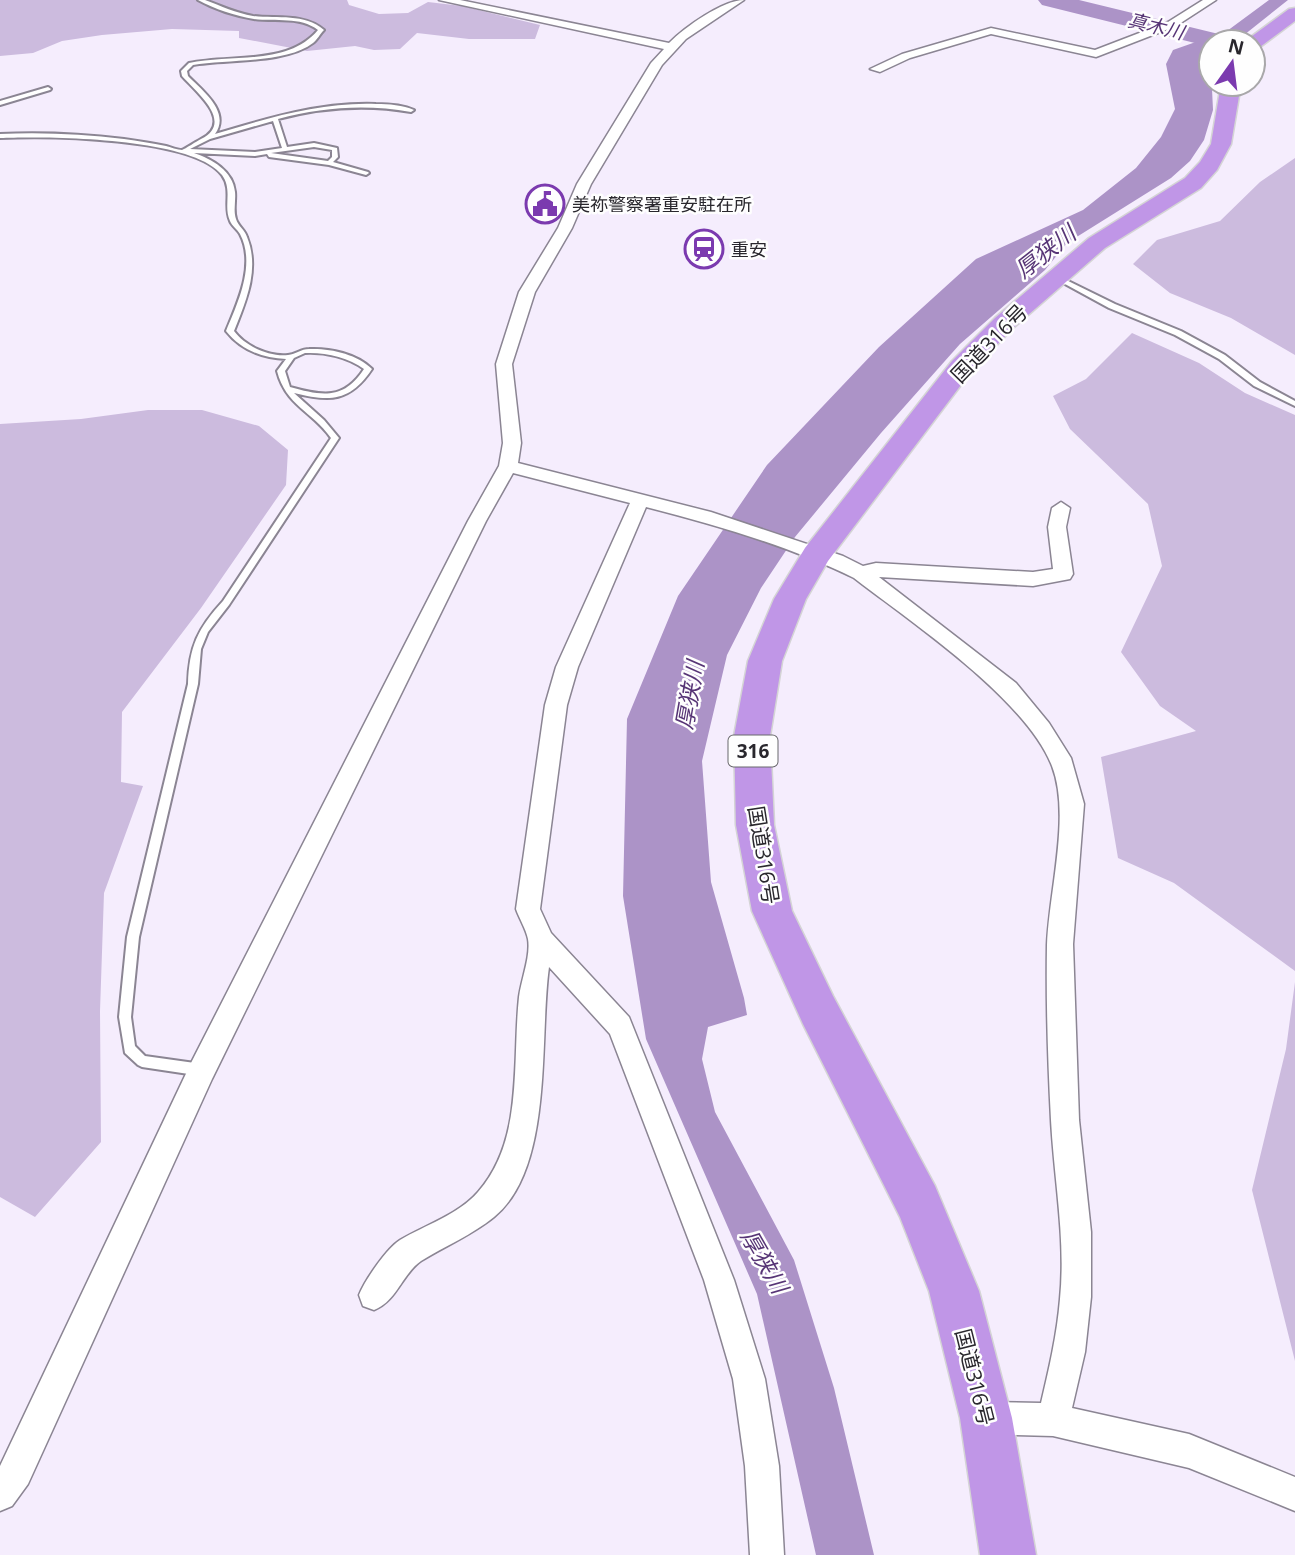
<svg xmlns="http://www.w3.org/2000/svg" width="1295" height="1555" font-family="'Open Sans','Noto Sans JP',sans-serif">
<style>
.green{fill:#ccbbde}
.water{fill:#ac93c7}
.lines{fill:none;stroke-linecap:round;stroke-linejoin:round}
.river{fill:#ac93c7;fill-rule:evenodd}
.service-casing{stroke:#8b8593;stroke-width:4}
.minor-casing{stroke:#8b8593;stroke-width:3}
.trunk-casing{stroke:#d4d4d5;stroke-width:3}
.service{fill:#fff;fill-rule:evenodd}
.minor{fill:#fff;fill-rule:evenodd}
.trunk{fill:#c096e7;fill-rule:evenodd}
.labels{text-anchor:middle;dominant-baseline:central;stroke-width:5;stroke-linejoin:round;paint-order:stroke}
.far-poi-label{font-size:18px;fill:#29272d;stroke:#fefefe;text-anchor:start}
.far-water-label{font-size:19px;font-style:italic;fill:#573576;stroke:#fefefe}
.shield{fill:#fefefe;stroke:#69686c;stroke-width:2}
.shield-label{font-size:19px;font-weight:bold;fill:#29272d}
.street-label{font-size:21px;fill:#29272d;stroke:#fefefe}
.water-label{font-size:23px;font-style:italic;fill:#573576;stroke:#fefefe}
</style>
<rect width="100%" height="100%" fill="#f5edfd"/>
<path class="green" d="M0,0h347l2,5 30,9 29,-1 20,-11 34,4 78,19 -5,14h-66l-52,-6 -17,16 -26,1 -19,-4 -48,5 -68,-13v-7l-67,-2 -70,6 -40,6 -29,12 -33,3z
M1295,158v197l-64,-37 -61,-25 -37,-29 24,-24 63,-19 40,-39z
M1132,333l67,30 46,30 50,22v556l-121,-88 -56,-25 -17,-101 95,-26 -36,-25 -39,-54 41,-86 -14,-62 -78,-75 -17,-33 33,-17z
M148,410h54l57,16 29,24 -2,35 -85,123 -79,104 -1,70 22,4 -39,107 -4,118 1,131 -66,75 -35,-20v-773l81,-5z
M1295,982v379l-43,-171 34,-141z"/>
<path class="water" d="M1269,0h19l-49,39 -28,3v7l-9,14 -1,9 11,17 1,21 -9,30 -14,21 -19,17 -104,65 -22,27 -85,74 -79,89 -86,104 -34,51 -34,67 -25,106 9,121 33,116 3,17 -39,12 -6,32 13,53 79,148 40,128 40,167h-58l-59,-261 -111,-255 -23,-143 4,-177 51,-123 89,-131 112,-118 97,-88 107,-49 53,-42 25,-31 14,-28 -9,-45 7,-14 54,-19z"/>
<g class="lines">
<path class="river" d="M1038,0h41l152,37 3,5h-23v5l-169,-42z"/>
<defs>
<path id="service" d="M198,0h7c16,6 31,13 48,16 24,3 51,-3 71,14 -4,4 -7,10 -11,13 -27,21 -87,16 -120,22l-6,6 1,5c14,14 43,36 27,58 53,-16 106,-32 161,-30 13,0 27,1 38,6l-3,2c-45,-8 -88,-5 -133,7l9,28 27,-4 23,5 1,9 -5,5 35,10 1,1 -3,2 -37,-10 -60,-8 -2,-3 -12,2 -61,-3c18,6 39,18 41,39 1,9 -2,18 1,27 2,7 9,11 11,18 13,32 -1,64 -13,94 11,15 35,26 54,24 8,-1 13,-6 21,-6 21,-1 48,5 63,20 -22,33 -42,33 -78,24l30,27 15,18 -110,167 -21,27 -7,17 -3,35 -59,253 -8,80 4,29 10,10 57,8 4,2 2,4 -2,4 -4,2 -60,-9 -4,-2 -13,-12 -6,-36 8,-80 61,-253c1,-37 10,-56 35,-83l108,-163c-19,-27 -45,-32 -54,-67l9,-12c-24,-1 -45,-9 -60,-28 12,-29 30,-67 14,-97 -3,-5 -8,-8 -10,-13 -7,-15 3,-31 -8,-46 -29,-38 -176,-39 -222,-37v-4c41,-2 83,0 124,5 14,2 28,4 42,7 4,1 12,4 16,4 3,-1 15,-9 19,-11 34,-17 -5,-47 -19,-63l-1,-5 8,-8c42,-9 99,3 129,-33 -18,-14 -42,-8 -64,-11 -18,-3 -40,-10 -56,-19zM273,121l9,27 -27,4 -65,-3 20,-10zM314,147l18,3v7l-4,4 -57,-8zM305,353c20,-1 43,4 59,16 -20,31 -42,27 -74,18l-5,-16 9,-13z
M48,87l3,2 -1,1 -50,15v-4z
M1054,276h4l57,28 66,27 44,24 35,27 35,19v5l-41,-20 -35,-27 -44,-24 -66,-27 -55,-30z"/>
<path id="minor" d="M439,0h21l209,43c16,-16 54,-43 75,-43l-58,39 -24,26 -71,119 -19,44 -37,64 -23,72 9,79 -3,20 193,49 132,44 20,10 13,-3 157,9 20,-3 -5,-42 4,-19 9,-6 9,6 -4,19 7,47 -3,5 -37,7 -154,-9 137,106 33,40 22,35 13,46 -11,140 6,176 12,112v65l-6,55 -13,56 117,26 106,43v34l-106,-43 -136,-32 -67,-2 -12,-4 -4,-12 4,-12 12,-4 55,1c8,-34 16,-68 19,-104 6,-60 -6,-120 -9,-179 -3,-58 -5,-118 -4,-175 2,-54 24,-130 5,-179 -26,-67 -141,-144 -198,-188 -65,-32 -138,-53 -208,-71l-68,160 -11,38 -27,204 11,24 78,84 105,263 31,99 14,87 5,89h-34l-5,-89 -12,-87 -29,-99 -94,-246 -61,-67c-10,71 5,201 -55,250 -22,18 -49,29 -73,44 -19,13 -24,40 -47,49l-11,-4 -4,-11c6,-15 28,-47 41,-55 25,-15 58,-25 78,-48 46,-52 34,-130 41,-195 2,-17 12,-41 9,-58 -2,-10 -9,-21 -12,-30l29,-204 11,-38 74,-164 -117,-30 -27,48 -274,558 -184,405 -16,22 -12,5v-45l192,-405 276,-540 31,-55 4,-23 -7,-79 23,-72 39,-64 19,-44 74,-121 13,-14z
M1203,0h13l-40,26 -80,31 -105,-23 -81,24 -30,14 -10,-3 32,-15 89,-26 104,22 73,-28z"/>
<path id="trunk" d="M1295,8v13l-35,26 -7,2v-7h-9l45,-33z
M1221,84h20l-10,60 -14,26 -16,18 -96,60 -92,80 -43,45 -142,188 -22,38 -24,62 -12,75 4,89 18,86 41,85 102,190 44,105 33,127 24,137h-56l-20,-137 -31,-127 -29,-74 -97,-193 -51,-113 -16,-86 -2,-89 14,-75 26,-62 31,-51 147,-187 43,-43 94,-80 96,-60 15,-16 11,-18z"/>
</defs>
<use href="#service" class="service-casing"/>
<use href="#minor" class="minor-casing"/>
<use href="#trunk" class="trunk-casing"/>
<use href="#service" class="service"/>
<use href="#minor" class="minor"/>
<use href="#trunk" class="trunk"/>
</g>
<defs>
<symbol id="civic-ring" viewBox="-11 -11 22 22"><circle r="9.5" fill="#fefefe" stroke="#7b3aaf" stroke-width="1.5"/><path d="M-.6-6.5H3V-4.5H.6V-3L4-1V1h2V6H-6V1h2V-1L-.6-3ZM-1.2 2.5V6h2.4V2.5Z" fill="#7b3aaf"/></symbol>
<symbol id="station-ring" viewBox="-11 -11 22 22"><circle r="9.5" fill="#fefefe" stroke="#7b3aaf" stroke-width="1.5"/><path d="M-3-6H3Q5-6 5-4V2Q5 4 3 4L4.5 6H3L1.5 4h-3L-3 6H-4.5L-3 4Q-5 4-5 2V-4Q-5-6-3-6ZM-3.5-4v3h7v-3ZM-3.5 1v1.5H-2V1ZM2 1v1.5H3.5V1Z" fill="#7b3aaf"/></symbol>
</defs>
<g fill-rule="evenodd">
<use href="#civic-ring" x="523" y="182" width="44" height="44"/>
<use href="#station-ring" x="682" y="227" width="44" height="44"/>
</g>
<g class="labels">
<g class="far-poi-label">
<text x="572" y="204">美祢警察署重安駐在所</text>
<text x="731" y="249">重安</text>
</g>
<g class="far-water-label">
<text transform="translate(1156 26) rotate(14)">真木川</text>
</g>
<rect class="shield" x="728.5" y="735.5" width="49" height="31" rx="5"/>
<g class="shield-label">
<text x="753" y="751">316</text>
</g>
<g class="street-label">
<text transform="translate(989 343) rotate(-46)">国道316号</text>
<text transform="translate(764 855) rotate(81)">国道316号</text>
<text transform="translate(975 1377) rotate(76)">国道316号</text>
</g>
<g class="water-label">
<text transform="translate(1045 251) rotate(-38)">厚狭川</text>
<text transform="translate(689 695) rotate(-80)">厚狭川</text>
<text transform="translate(765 1261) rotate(60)">厚狭川</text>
</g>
</g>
<g transform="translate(1232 63) rotate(14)"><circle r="33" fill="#fefefe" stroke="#a9a8aa" stroke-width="2"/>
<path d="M0-5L12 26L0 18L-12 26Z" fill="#7b3aaf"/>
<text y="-10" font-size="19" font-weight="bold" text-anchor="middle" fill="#29272d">N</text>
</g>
</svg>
